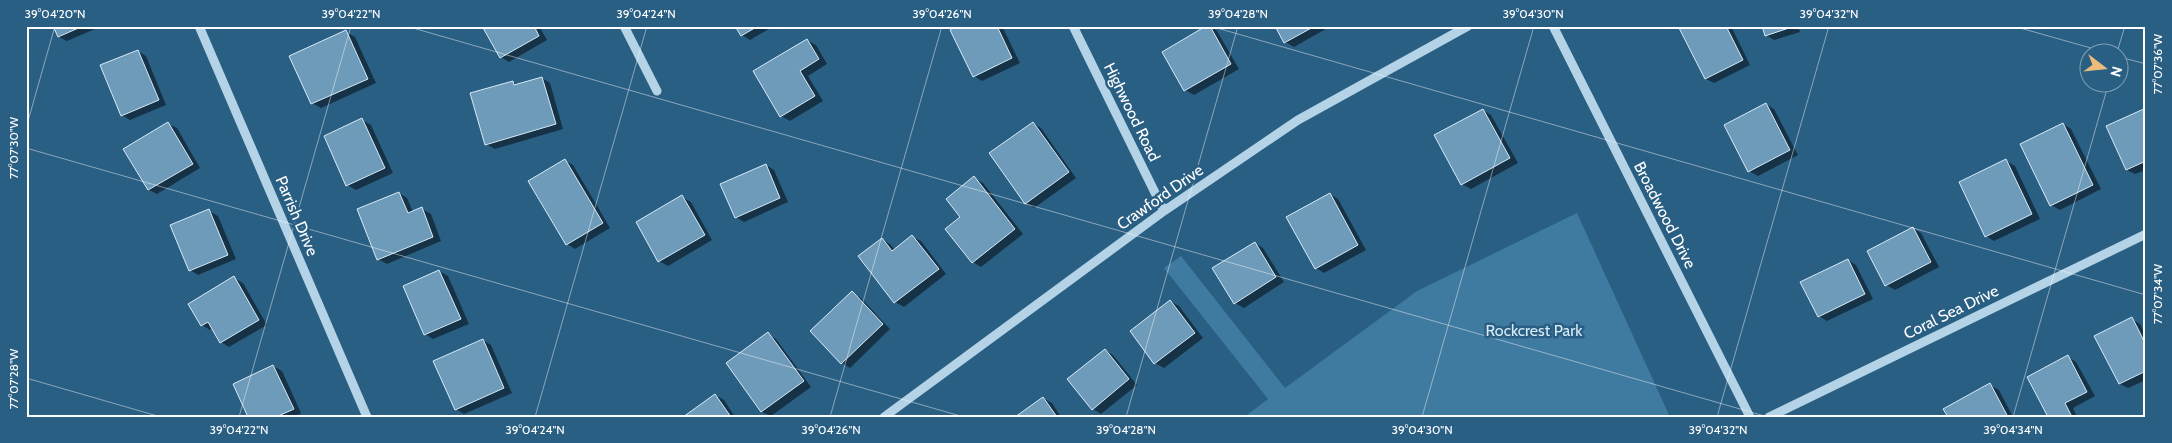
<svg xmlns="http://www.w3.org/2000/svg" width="2172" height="443" font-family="Cabin,sans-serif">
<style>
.green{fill:#3f7aa0}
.shadow{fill:#0007}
.building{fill:#6e9bb9;stroke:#d7eaf6}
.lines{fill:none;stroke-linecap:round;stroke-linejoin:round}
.minor{stroke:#b4d3e7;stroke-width:9}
.ticks{fill:none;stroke:#fff;stroke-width:1;stroke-opacity:0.45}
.labels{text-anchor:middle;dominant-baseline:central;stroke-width:5;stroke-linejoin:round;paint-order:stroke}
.street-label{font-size:16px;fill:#fff;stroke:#2a5f84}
.park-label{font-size:16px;fill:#d7eaf6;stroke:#2a5f84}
.neatline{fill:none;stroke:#fff;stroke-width:2}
.ticks-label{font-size:12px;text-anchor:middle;fill:#fff}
</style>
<rect width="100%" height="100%" fill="#2a5f84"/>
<path class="green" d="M1577,213l93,204h-426l24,-18 -104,-131 17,-12 104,132 132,-97z"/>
<path class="shadow" d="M54,26h48l-35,15 -8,-4z
M484,26h55l8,14 -38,22 -8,-5z
M737,26h37l-24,14 -8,-5z
M960,26h42l18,37 -38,18 -8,-5z
M1210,26l7,5 22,38 -45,26 -9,-5 -21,-38z
M1277,26h54l-37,21 -9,-5z
M1679,26h52l19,39 -36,18 -8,-4z
M1763,26h35l2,6 -26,8 -8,-5z
M346,32l9,5 21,46 -55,25 -9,-5z
M807,40l9,5 11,19 -19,12 15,25 -33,20 -9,-5z
M138,51l8,5 20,49 -36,15 -8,-5z
M542,78l8,5 13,46 -68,20 -9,-5 27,-62 5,3z
M1766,104l8,5 24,46 -40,21 -9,-5z
M2146,109v61l-11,4 -8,-4z
M1483,110l8,5 27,48 -47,26 -9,-5z
M362,120l9,5 22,48 -37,17 -9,-5z
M1033,123l8,5 35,50 -42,30 -8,-5z
M168,124l9,4 23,40 -43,26 -8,-4z
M2063,124l8,5 30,60 -41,21 -9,-5z
M565,161l8,4 37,63 -35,21 -8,-5z
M2006,161l9,5 25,53 -46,22 -8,-5z
M766,165l8,5 14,32 -44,20 -8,-5z
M974,178l9,5 40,51 -42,33 -8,-5 -12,-45z
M399,193l8,5 6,14 9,-3 9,5 10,27 -54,23 -9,-5z
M1330,194l8,5 28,51 -42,23 -8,-5z
M682,197l9,5 21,38 -44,26 -9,-5z
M209,211l9,5 18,43 -38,16 -8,-5z
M1913,228l8,5 18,34 -44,23 -9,-5z
M912,237l9,4 25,33 -42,33 -9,-5 -35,-46 22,-17 8,5 5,6z
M1255,243l8,5 21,34 -40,26 -9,-5z
M1848,260l8,5 17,34 -46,22 -8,-5z
M439,271l9,5 21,48 -36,15 -8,-5z
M234,278l9,5 24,42 -38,22 -8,-5 -8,-14 -3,2 -8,-5z
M852,293l9,5 29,31 -40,39 -8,-5z
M1170,301l9,5 24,32 -39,30 -9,-5z
M2132,319l8,5 6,11v45l-18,8 -8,-4z
M768,334l8,5 35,48 -40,29 -9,-4 -34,-48z
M483,340l8,5 21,48 -48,21 -8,-5z
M1105,350l8,5 24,30 -36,29 -8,-5z
M2068,357l8,5 19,34 -22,12 4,9h-27z
M273,366l9,5 19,42 -7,4h-45z
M1990,385l9,5 14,27h-64z
M715,395l9,5 11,17h-50z
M1043,398l9,5 9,14h-43z"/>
<path class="building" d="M53,26h30l-25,11z
M482,26h52l5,10 -39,22z
M735,26h23l-17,10z
M957,26h40l15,32 -39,19 -23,-47z
M1206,26h4l21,38 -47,27 -22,-39z
M1275,26h40l-31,17z
M1678,26h48l17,34 -38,19z
M1762,26h30v1l-27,9z
M346,30l22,49 -57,25 -22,-48z
M807,39l12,20 -19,12 15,25 -35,21 -27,-46z
M138,50l21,50 -38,16 -21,-51z
M542,77l14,47 -71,21 -15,-52 43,-12 1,4z
M1766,103l24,47 -42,22 -24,-47z
M2146,108v53l-20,9 -20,-44z
M1483,109l27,49 -49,27 -27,-50z
M362,118l23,50 -39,18 -22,-50z
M168,122l25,42 -45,26 -25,-41z
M1033,122l36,50 -44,32 -36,-51z
M2063,123l30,62 -43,21 -30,-62z
M565,159l38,64 -37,22 -38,-64z
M2006,159l26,55 -47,23 -26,-55z
M766,164l14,34 -45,20 -15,-34z
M974,176l41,53 -43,34 -27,-34 15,-12 -14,-18z
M399,192l9,21 14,-6 11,30 -56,23 -20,-51z
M1330,193l28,52 -43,24 -29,-52z
M682,195l23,40 -47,27 -22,-40z
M209,209l19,46 -39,16 -19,-46z
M1913,227l18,35 -46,24 -18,-35z
M912,235l27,34 -45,34 -36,-47 24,-18 10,13z
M1255,242l21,35 -42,27 -22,-36z
M1848,259l17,35 -47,23 -18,-35z
M439,270l22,49 -37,16 -21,-49z
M234,276l25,44 -39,23 -12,-21 -7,4 -13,-22z
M852,291l31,33 -42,40 -31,-33z
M1170,300l25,33 -41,31 -24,-33z
M2132,317l14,28v26l-27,13 -25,-48z
M768,332l36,49 -43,31 -35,-49z
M483,339l21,49 -49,22 -22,-49z
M1105,349l24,30 -37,31 -25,-31z
M2068,355l19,37 -22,11 7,14h-24l-21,-40z
M273,365l21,44 -18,8h-28l-15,-33z
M1990,383l18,34h-60l-5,-8z
M715,394l16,23h-48z
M1043,397l14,20h-42z"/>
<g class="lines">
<path class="minor" d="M199,26l168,391
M624,26l33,65
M1073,26l91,185
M1553,26l197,391
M884,417l280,-206 134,-91 170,-94
M1769,417l377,-183"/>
</g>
<path class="ticks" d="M406,26l1362,391M1210,26l936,269M2013,26l92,26M2117,52l8,-26M2120,57l26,7M26,128l29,-102M26,148l938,269M26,378l135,39M239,417l112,-391M535,417l112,-391M830,417l112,-391M1126,417l112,-391M1422,417l112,-391M1717,417l112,-391M2013,417l96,-335"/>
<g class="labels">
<g class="street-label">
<text transform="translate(1132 112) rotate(64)">Highwood Road</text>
<text transform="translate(1160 197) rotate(-35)">Crawford Drive</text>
<text transform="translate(1665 215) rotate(63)">Broadwood Drive</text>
<text transform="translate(297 216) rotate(67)">Parrish Drive</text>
<text transform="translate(1951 312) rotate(-26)">Coral Sea Drive</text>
</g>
<g class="park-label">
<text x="1534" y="330">Rockcrest Park</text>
</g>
</g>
<rect width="2172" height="443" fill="none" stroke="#2a5f84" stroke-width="55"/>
<g transform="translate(2104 68) rotate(106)"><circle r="24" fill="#2a5f84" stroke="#7f9fb5"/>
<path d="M0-4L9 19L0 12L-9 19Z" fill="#edbb7b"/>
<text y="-8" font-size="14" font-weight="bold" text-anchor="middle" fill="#ffffff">N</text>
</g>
<rect x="28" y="28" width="2116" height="388" class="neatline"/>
<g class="ticks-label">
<text x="55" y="18">39°04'20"N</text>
<text x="351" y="18">39°04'22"N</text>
<text x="646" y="18">39°04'24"N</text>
<text x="942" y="18">39°04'26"N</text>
<text x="1238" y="18">39°04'28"N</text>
<text x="1533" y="18">39°04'30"N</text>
<text x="1829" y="18">39°04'32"N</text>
<text transform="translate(2158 64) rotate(-90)" y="4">77°07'36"W</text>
<text transform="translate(14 148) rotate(-90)" y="4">77°07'30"W</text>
<text transform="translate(2158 294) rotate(-90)" y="4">77°07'34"W</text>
<text transform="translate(14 379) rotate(-90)" y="4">77°07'28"W</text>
<text x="239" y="434">39°04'22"N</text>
<text x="535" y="434">39°04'24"N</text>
<text x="831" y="434">39°04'26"N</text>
<text x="1126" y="434">39°04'28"N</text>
<text x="1422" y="434">39°04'30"N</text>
<text x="1718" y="434">39°04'32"N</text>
<text x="2013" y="434">39°04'34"N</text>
</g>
</svg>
